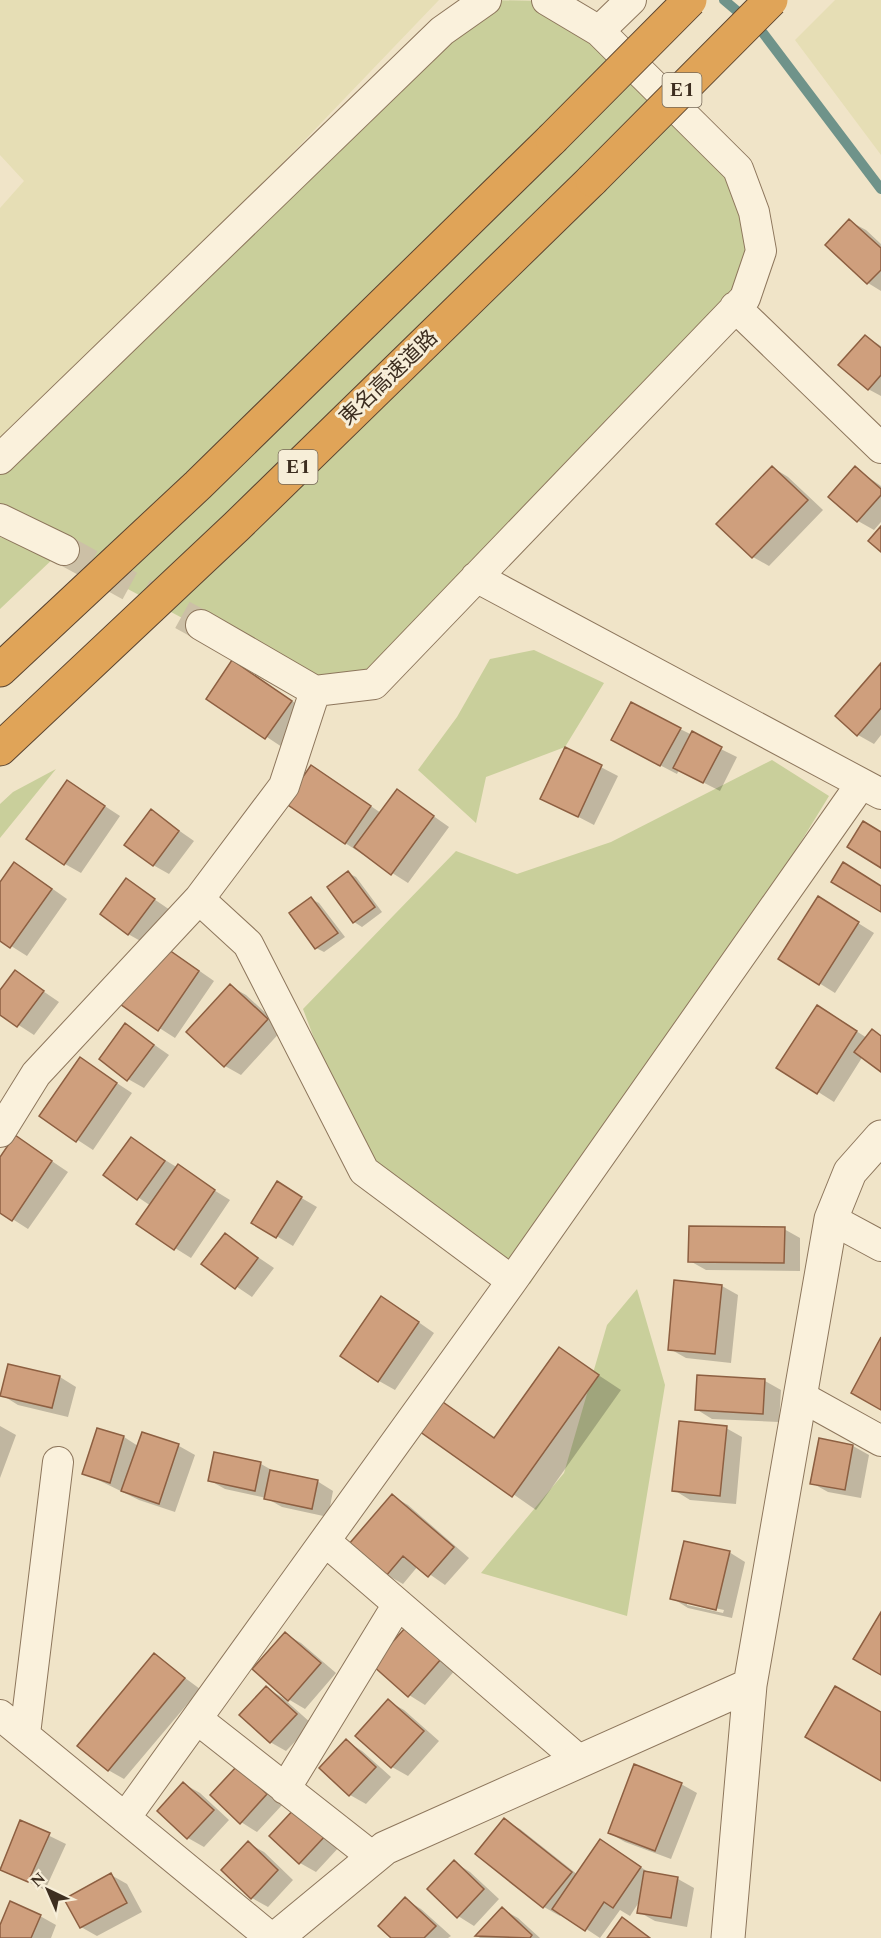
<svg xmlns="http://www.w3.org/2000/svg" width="881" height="1938" font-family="Spectral,'Noto Sans JP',serif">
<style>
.farmland{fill:#e6deb5}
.green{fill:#c9cf9b}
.shadow{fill:#0003;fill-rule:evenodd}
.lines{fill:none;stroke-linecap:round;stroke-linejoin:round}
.stream{stroke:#6f938a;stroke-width:10}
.building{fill:#cf9f7d;stroke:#8d5f41;stroke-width:1.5}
.minor-tunnel{stroke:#ccc0a6;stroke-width:30;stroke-dasharray:30 15;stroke-linecap:butt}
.minor-casing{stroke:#8d765c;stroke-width:32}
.tertiary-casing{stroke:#8d765c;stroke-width:35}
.motorway-casing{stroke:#5b4430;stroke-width:35}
.minor{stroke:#faf1dc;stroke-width:30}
.tertiary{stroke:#faf1dc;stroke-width:33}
.motorway{stroke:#e0a458;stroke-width:33}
.motorway-bridge-casing{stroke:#5b4430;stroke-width:35;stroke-linecap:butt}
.motorway-bridge{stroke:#e0a458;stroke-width:33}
.labels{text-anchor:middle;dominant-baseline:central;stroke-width:6;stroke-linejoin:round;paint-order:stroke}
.shield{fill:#f7eed8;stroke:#756857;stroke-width:1.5}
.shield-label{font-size:20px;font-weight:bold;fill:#3d2e20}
.street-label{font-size:21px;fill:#3d2e20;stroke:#f7eed8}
</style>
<rect width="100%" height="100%" fill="#f0e4c8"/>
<path class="farmland" d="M0,0h439l-439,458v-250l24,-27 -24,-26z
M835,0h46v155l-86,-115z"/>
<path class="green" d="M486,0l63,1 189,168 23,82 -16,47 -371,386 -98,-16 -276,-147v-62z
M0,537l57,18 -57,54z
M534,650l70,33 -39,64 -79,30 -10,46 -58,-53 39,-53 33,-58z
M772,760l57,36 -299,488 -166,-113 -61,-162 153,-158 61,23 94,-32z
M56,769l-56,69v-34l13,-12z
M637,1289l28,96 -38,231 -146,-43 83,-100 43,-148z"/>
<path class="shadow" d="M849,221l17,9 15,14v47l-13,-8 -41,-38z
M866,337l15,9v50l-13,-7z
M772,467l16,10 35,33 -54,56 -16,-9z
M855,468l26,18v36l-7,8 -16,-9z
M881,665v70l-7,9 -16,-9z
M249,672l58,39 -25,36 -74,-49z
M680,729l57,28 -17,34 -41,-21 -2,4 -48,-25z
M566,749l52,27 -24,49 -52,-27z
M328,777l53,36 17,-22 51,36 -41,56 -63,-40z
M68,782l52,34 -39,57 -16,-9z
M151,811l43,30 -25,33 -16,-9z
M30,873l37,26 -40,57 -27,-17v-54z
M348,873l8,4 26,35 -20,15 -8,-5z
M126,880l44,30 -26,33 -16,-9z
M311,899l8,4 26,34 -21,15 -8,-4z
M834,908l40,25 -39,60 -16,-10z
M178,956l36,25 -39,57 -53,-34z
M15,972l44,30 -25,33 -34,-22v-20z
M230,986l16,9 37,34 -42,46 -16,-9z
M833,1016l34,22 14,-2v34l-18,-14 -29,46 -55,-35z
M126,1025l43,30 -25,33 -16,-9z
M80,1059l52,34 -39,57 -52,-34z
M131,1139l99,61 -39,58 -16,-10 -24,-42 -46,-31z
M31,1147l37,25 -40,57 -28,-18v-51z
M293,1193l24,14 -24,39 -40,-24z
M784,1229l16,9v33l-94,-1 -16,-9z
M225,1235l49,33 -22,29 -49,-33z
M722,1286l16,9 -7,68 -45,-5 -16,-9z
M397,1307l37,26 -39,57 -16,-9z
M559,1349l62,41 -85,120 -115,-80 19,-28 56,36z
M60,1377l16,10 -8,30 -50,-12 -16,-10z
M765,1381l16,9 -2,32 -67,-3 -16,-10z
M0,1426l16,9 -16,43z
M726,1428l16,9 -6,67 -46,-4 -16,-10z
M98,1429l26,8 14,9 5,-12 36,12 16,9 -20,57 -36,-12 -55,-27z
M853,1446l16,9 -8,43 -33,-6 -16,-9z
M215,1454l46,10 16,9 40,8 16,10 -5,26 -46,-10 -16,-9 -41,-9 -16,-9z
M392,1496l16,9 61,53 -24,27 -27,-19 -15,18 -16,-9 -36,-31z
M729,1552l16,10 -13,56 -44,-10 -16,-10zM687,1602l37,8 -1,3 -36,-8z
M405,1630l51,39 -31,36 -16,-10z
M285,1634l16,9 35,30 -31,36 -17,-10z
M154,1655l46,34 -76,90 -16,-9z
M267,1688l16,10 29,26 -26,27 -16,-9z
M388,1701l16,9 35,31 -31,35 -16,-9z
M346,1741l16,10 29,26 -25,27 -16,-9 -29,-27z
M237,1768l46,36 -26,28 -16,-10z
M184,1784l16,9 29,27 -25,27 -16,-9z
M681,1784l16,9 -26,66 -46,-17 -16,-9z
M312,1818l29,27 -25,27 -16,-9z
M504,1820l16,9 58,46 38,-25 35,24 27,5 16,9 -7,39 -32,-6 -16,-9 2,-13 -11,17 -10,-6 -20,28 -38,-25 -2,3 -16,-9z
M21,1822l45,22 -21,46 -45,-22z
M248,1843l16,9 29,28 -25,27 -16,-9z
M454,1862l16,10 29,27 -25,27 -16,-10z
M111,1875l16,9 15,28 -45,24 -16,-9z
M405,1899l16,10 30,27 -3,2h-55z
M502,1909l16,9 22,20h-60l-3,-2z
M40,1916l16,9 -5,13h-51v-10z"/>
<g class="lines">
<path class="stream" d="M724,0l39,33 118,156"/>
</g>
<path class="building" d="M849,219l32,29v22l-14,14 -42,-39z
M865,335l16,13v27l-13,15 -30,-25z
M772,466l36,34 -56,58 -36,-34z
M855,466l26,23v6l-24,27 -29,-25z
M881,526v26l-13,-11z
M232,660l60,41 -27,38 -59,-40z
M881,663v45l-24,28 -22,-20z
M631,702l50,26 -21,38 -49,-26z
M692,731l30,16 -19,36 -30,-15z
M565,747l37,18 -24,52 -38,-18z
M311,765l60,41 -26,38 -60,-41z
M67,780l38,26 -41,59 -38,-26z
M397,789l37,27 -43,59 -37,-28z
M151,809l28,22 -26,35 -29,-21z
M863,821l18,11v36l-34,-21z
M14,862l38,27 -42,59 -10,-7v-59z
M843,862l38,24v26l-50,-30z
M348,871l27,36 -22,16 -26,-36z
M126,878l29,21 -27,36 -28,-21z
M818,896l41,26 -40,63 -41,-26z
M311,897l27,36 -23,16 -26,-36z
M162,945l37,26 -41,60 -38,-27z
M15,970l29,21 -27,36 -17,-12v-25z
M230,984l38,35 -44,48 -38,-35z
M817,1005l40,26 -40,63 -41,-26z
M125,1023l29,22 -27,36 -28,-22z
M872,1029l9,7v36l-27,-20z
M80,1057l37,26 -41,59 -37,-26z
M15,1135l37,26 -40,60 -12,-8v-56z
M131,1137l34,24 -28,39 -34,-25z
M178,1164l37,26 -41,60 -38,-26z
M277,1181l25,16 -26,41 -25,-15z
M689,1226l96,1 -1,36 -96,-1z
M225,1233l33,25 -23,31 -34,-25z
M674,1280l48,5 -7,69 -47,-4z
M381,1296l38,26 -41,60 -38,-26z
M881,1337v73l-30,-17z
M559,1347l40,28 -87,122 -93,-66 21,-31 54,38z
M8,1364l52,12 -8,32 -52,-12z
M697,1375l68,4 -2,35 -68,-4z
M679,1421l48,5 -7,70 -48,-5z
M97,1428l27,8 -14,47 -28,-9z
M142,1432l37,12 -20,60 -38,-13z
M819,1438l34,7 -8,45 -35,-6z
M214,1452l47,10 -6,29 -47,-10z
M270,1470l48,10 -6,29 -48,-10z
M392,1494l62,53 -26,30 -25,-21 -17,20 -37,-32z
M684,1541l46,10 -14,59 -46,-11z
M881,1612v63l-28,-16z
M405,1628l36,31 -33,38 -36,-32z
M285,1632l36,31 -33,38 -36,-32z
M154,1653l31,25 -77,93 -31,-25z
M266,1686l31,28 -27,29 -31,-28z
M835,1686l46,26v69l-76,-44z
M388,1699l36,32 -33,37 -36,-32z
M346,1739l30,28 -27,29 -30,-28z
M634,1764l48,19 -27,68 -47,-18z
M237,1766l30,28 -27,30 -30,-29z
M183,1782l31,28 -27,29 -30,-28z
M296,1807l30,28 -27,29 -30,-28z
M504,1818l68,54 -29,36 -68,-54z
M20,1820l30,13 -22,49 -28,-12z
M600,1839l41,28 -28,41 -9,-6 -19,29 -33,-22z
M248,1841l30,29 -27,29 -30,-29z
M454,1860l30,29 -27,29 -30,-29z
M644,1871l34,6 -7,41 -34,-5z
M111,1873l16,30 -47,25 -16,-29z
M405,1897l31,29 -12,12h-33l-13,-12z
M10,1901l31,14 -10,23h-31v-13z
M502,1907l30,28 -2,3 -55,-2z
M622,1917l28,21h-43z"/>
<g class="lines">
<path class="minor-tunnel" d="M64,550l137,75"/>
<defs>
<path id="minor" d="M599,31l32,-31
M735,307l146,141
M0,459l442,-428 44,-31
M0,519l64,31
M476,577l405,217
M201,625l114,66 59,-7 371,-386 16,-47 -7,-39 -16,-43 -139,-138 -52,-31
M199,899l49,45 116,227 148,110
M0,1132l36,-58 163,-175 85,-113 31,-95
M831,1219l50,27
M800,1396l81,45
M325,1541l255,220
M0,1715l271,223
M197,1719l177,139
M25,1734l33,-272
M285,1789l113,-185
M125,1818l387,-537 349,-497"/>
<path id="tertiary" d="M276,1938l109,-90 365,-163
M728,1938l22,-253 81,-466 19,-47 31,-35"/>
<path id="motorway" d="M0,670l198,-185 354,-346
M0,749l237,-223 355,-346"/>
</defs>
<use href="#minor" class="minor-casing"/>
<use href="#tertiary" class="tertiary-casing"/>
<use href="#motorway" class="motorway-casing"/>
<use href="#minor" class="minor"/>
<use href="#tertiary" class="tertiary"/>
<use href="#motorway" class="motorway"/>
<defs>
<path id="motorway-bridge" d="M552,139l138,-139
M592,180l179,-180"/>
</defs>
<use href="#motorway-bridge" class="motorway-bridge-casing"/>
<use href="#motorway-bridge" class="motorway-bridge"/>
</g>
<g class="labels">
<g class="shield">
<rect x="662.5" y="73" width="39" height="34" rx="4.5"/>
<rect x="278.5" y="450" width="39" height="34" rx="4.5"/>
</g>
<g class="shield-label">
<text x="682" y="90">E1</text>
<text x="298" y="467">E1</text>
</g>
<g class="street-label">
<text transform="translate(389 378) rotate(-44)">東名高速道路</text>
</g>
</g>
<g transform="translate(48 1890) rotate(316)" stroke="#f7eed8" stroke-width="4.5" paint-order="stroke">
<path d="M0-4.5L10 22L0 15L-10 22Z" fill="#3d2e20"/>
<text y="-9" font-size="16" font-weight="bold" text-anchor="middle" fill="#3d2e20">N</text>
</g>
</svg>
